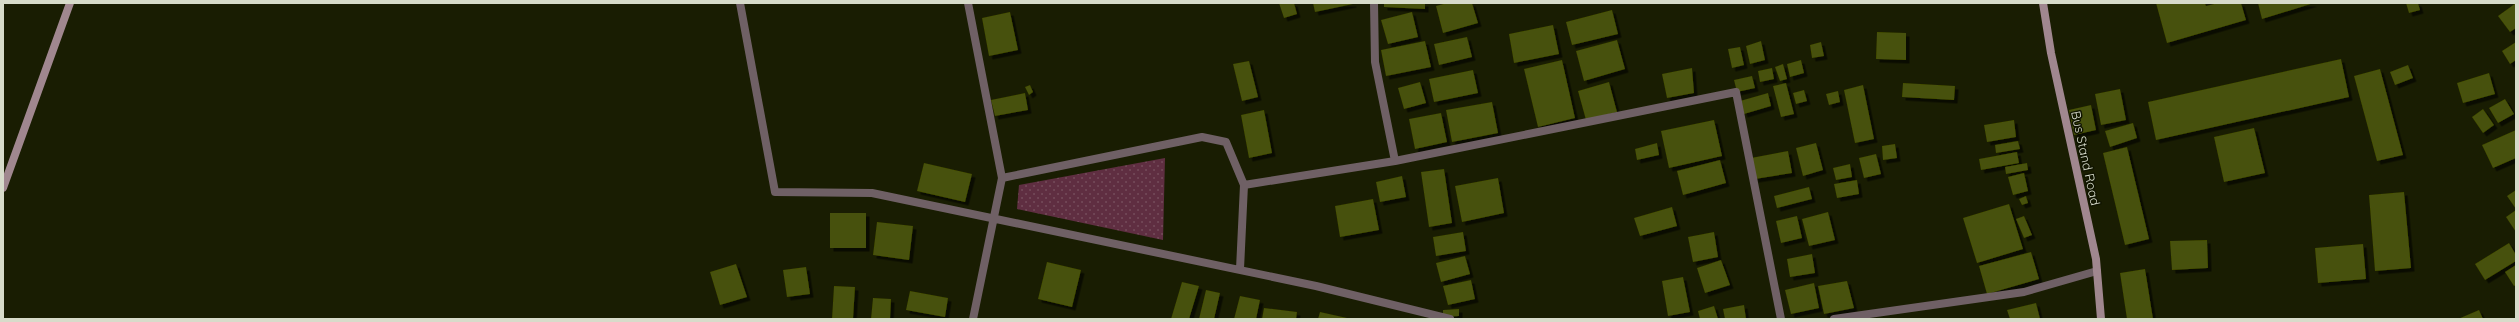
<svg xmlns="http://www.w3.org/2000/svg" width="2519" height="322" font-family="Quicksand,sans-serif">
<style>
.grass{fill:url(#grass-dots)}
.building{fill:#475107;filter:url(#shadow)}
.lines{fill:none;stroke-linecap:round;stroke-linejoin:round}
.minor{stroke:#6f6065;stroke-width:8}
.secondary{stroke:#a0878f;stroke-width:8}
.labels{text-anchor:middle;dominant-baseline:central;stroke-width:3;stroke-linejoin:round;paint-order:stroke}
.street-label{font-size:13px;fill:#d7dbca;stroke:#101400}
</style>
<defs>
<pattern id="grass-dots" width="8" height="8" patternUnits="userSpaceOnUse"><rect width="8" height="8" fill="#5f2e41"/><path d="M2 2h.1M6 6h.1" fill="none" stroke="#754c5b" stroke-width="1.8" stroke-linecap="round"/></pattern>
<filter id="shadow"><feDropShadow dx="3.5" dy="3.5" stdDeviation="0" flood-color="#0009"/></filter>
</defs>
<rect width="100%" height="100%" fill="#191d02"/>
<path class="grass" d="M1165,158l-2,82 -146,-31 2,-24z"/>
<path class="building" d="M1279,3h15l3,11 -13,4z
M1313,3h40v1l-38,8z
M1384,3h41v6l-41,-2z
M1447,3h25l6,20 -35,10 -7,-27z
M2156,3h49l1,3 12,-3h23l5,17 -79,23z
M2258,3h56l-52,16z
M2406,3h12l2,7 -11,3z
M2516,3v25l-6,4 -12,-16z
M1612,10l6,24 -46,11 -6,-23z
M1010,12l8,38 -29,6 -7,-38z
M1412,12l6,25 -30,7 -7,-24z
M1553,25l6,29 -45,9 -5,-29z
M1877,32l29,1v27l-30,-1z
M1467,37l5,20 -33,8 -5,-21z
M1617,40l8,29 -41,12 -8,-30z
M1425,41l6,26 -45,9 -5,-26z
M1761,41l4,19 -15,4 -4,-18z
M1821,42l3,14 -12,2 -2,-13z
M2516,42v18l-6,4 -8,-13z
M1740,47l4,18 -12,3 -4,-19z
M2341,59l8,38 -193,43 -8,-38z
M1562,60l13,58 -37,9 -14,-58z
M1801,60l3,13 -14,4 -3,-13z
M1249,61l9,36 -16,4 -9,-37z
M1783,64l4,15 -7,2 -5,-14z
M2408,65l5,13 -18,7 -5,-13z
M1692,68l2,25 -27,5 -5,-24z
M1772,68l2,11 -14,3 -2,-11z
M2380,69l23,86 -26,6 -23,-85z
M1473,70l5,23 -44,9 -5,-23z
M2489,73l6,21 -32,9 -6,-20z
M1752,76l3,12 -18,4 -3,-12z
M1420,82l6,21 -22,6 -6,-21z
M1609,82l8,30 -31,8 -8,-29z
M1786,83l8,31 -13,3 -8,-31z
M1903,83l52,3 -1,14 -52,-3z
M1030,85l3,7 -4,3 -4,-8z
M1863,85l11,54 -19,4 -11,-53z
M2120,89l6,31 -25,5 -6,-31z
M1804,90l3,11 -11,3 -3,-11z
M1838,91l2,11 -11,3 -3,-11z
M1025,93l3,17 -33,6 -4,-16z
M1768,93l3,13 -27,8 -4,-13z
M2505,99l9,15 -16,9 -9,-15z
M1492,102l6,31 -46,9 -6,-32z
M2091,105l5,25 -22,5 -5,-25z
M2483,109l11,16 -11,8 -11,-16z
M1264,110l8,43 -23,5 -8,-43z
M1441,113l6,29 -32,7 -6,-30z
M1714,120l8,36 -53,12 -8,-37z
M2014,120l2,17 -29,5 -3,-17z
M2133,123l4,15 -27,9 -5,-16z
M2254,128l11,45 -41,9 -10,-45z
M2516,130v28l-23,10 -11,-23z
M2018,141l2,8 -24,4 -1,-8z
M1657,143l2,12 -22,5 -2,-11z
M1816,143l7,27 -20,6 -7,-28z
M1895,144l2,14 -14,2 -1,-14z
M2127,147l22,92 -24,6 -22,-92z
M1788,151l4,22 -37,6 -4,-21z
M2017,152l2,11 -38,7 -2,-11z
M1876,154l5,20 -17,4 -5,-20z
M1720,160l6,23 -43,12 -6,-24z
M924,163l48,11 -7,28 -48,-11z
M2027,163l1,7 -22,4 -1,-7z
M1850,164l2,13 -16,3 -3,-12z
M1444,169l8,54 -23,4 -8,-55z
M2024,173l4,18 -15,4 -5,-18z
M1402,176l4,21 -26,5 -4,-20z
M1498,178l6,35 -42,9 -7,-36z
M1857,180l2,14 -22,4 -3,-14z
M1809,187l3,12 -35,9 -3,-12z
M2516,190v19l-9,-13z
M2404,192l7,76 -36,3 -6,-76z
M2026,196l2,7 -6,2 -3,-6z
M1373,199l6,31 -39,7 -5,-31z
M2009,204l14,45 -46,14 -14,-45z
M1672,207l5,19 -37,10 -6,-18z
M2516,210v22l-10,-15z
M1828,212l7,28 -26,6 -7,-27z
M830,213h36v35h-36z
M1797,216l5,22 -21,5 -5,-22z
M2024,216l8,19 -8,3 -8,-19z
M877,222l36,4 -4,34 -36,-5z
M1463,232l3,19 -30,5 -3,-19z
M1714,232l4,25 -25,5 -5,-25z
M2207,240l1,28 -36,2 -2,-29z
M2509,243l7,12v6l-31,19 -10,-16z
M2363,244l3,35 -48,4 -3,-35z
M2031,252l8,27 -52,15 -8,-28z
M1812,254l3,19 -25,4 -3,-18z
M1465,256l5,18 -29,8 -5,-19z
M1721,260l9,25 -25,8 -8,-25z
M1047,262l34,8 -9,37 -34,-8z
M736,264l11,33 -27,8 -10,-33z
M2516,265v20l-2,1 -9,-14z
M806,267l4,27 -23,3 -4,-27z
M2145,269l8,50h-26l-7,-46z
M1683,277l7,35 -22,4 -6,-35z
M1471,280l4,19 -27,6 -5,-19z
M1847,281l7,27 -30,6 -6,-28z
M1182,282l17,4 -10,33h-18z
M1814,283l5,25 -28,6 -6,-24z
M834,286l21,1 -2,32h-21z
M1206,290l14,3 -6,26h-15z
M910,291l38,7 -3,19 -39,-7z
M1240,296l20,4 -4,19h-22z
M873,298l18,1 -1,20h-19z
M2036,303l4,16h-30l-3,-9z
M1744,305l2,14h-21l-2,-10z
M1714,306l4,13h-18l-2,-8z
M1264,308l33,4 -1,7h-34z
M1459,309v7l-16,1v-7z
M2479,310l4,9h-25z
M1320,312l27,6 -1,1h-28z"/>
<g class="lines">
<path class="minor" d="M740,3l35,189 97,1 444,93 134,33
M968,3l34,175 200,-41 24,5 18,43 151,-24
M1374,3l1,59 20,99 341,-69 45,227
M1240,269l4,-84
M973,319l29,-141
M1834,319l190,-27 73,-21"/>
<path class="secondary" d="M2043,3l8,50 45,206 5,60
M3,188l67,-185"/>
</g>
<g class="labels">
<g class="street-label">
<text transform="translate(2086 158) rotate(78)">Bus Stand Road</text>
</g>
</g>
<rect width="2519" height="322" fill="none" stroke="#d7dbca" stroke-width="8"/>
</svg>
